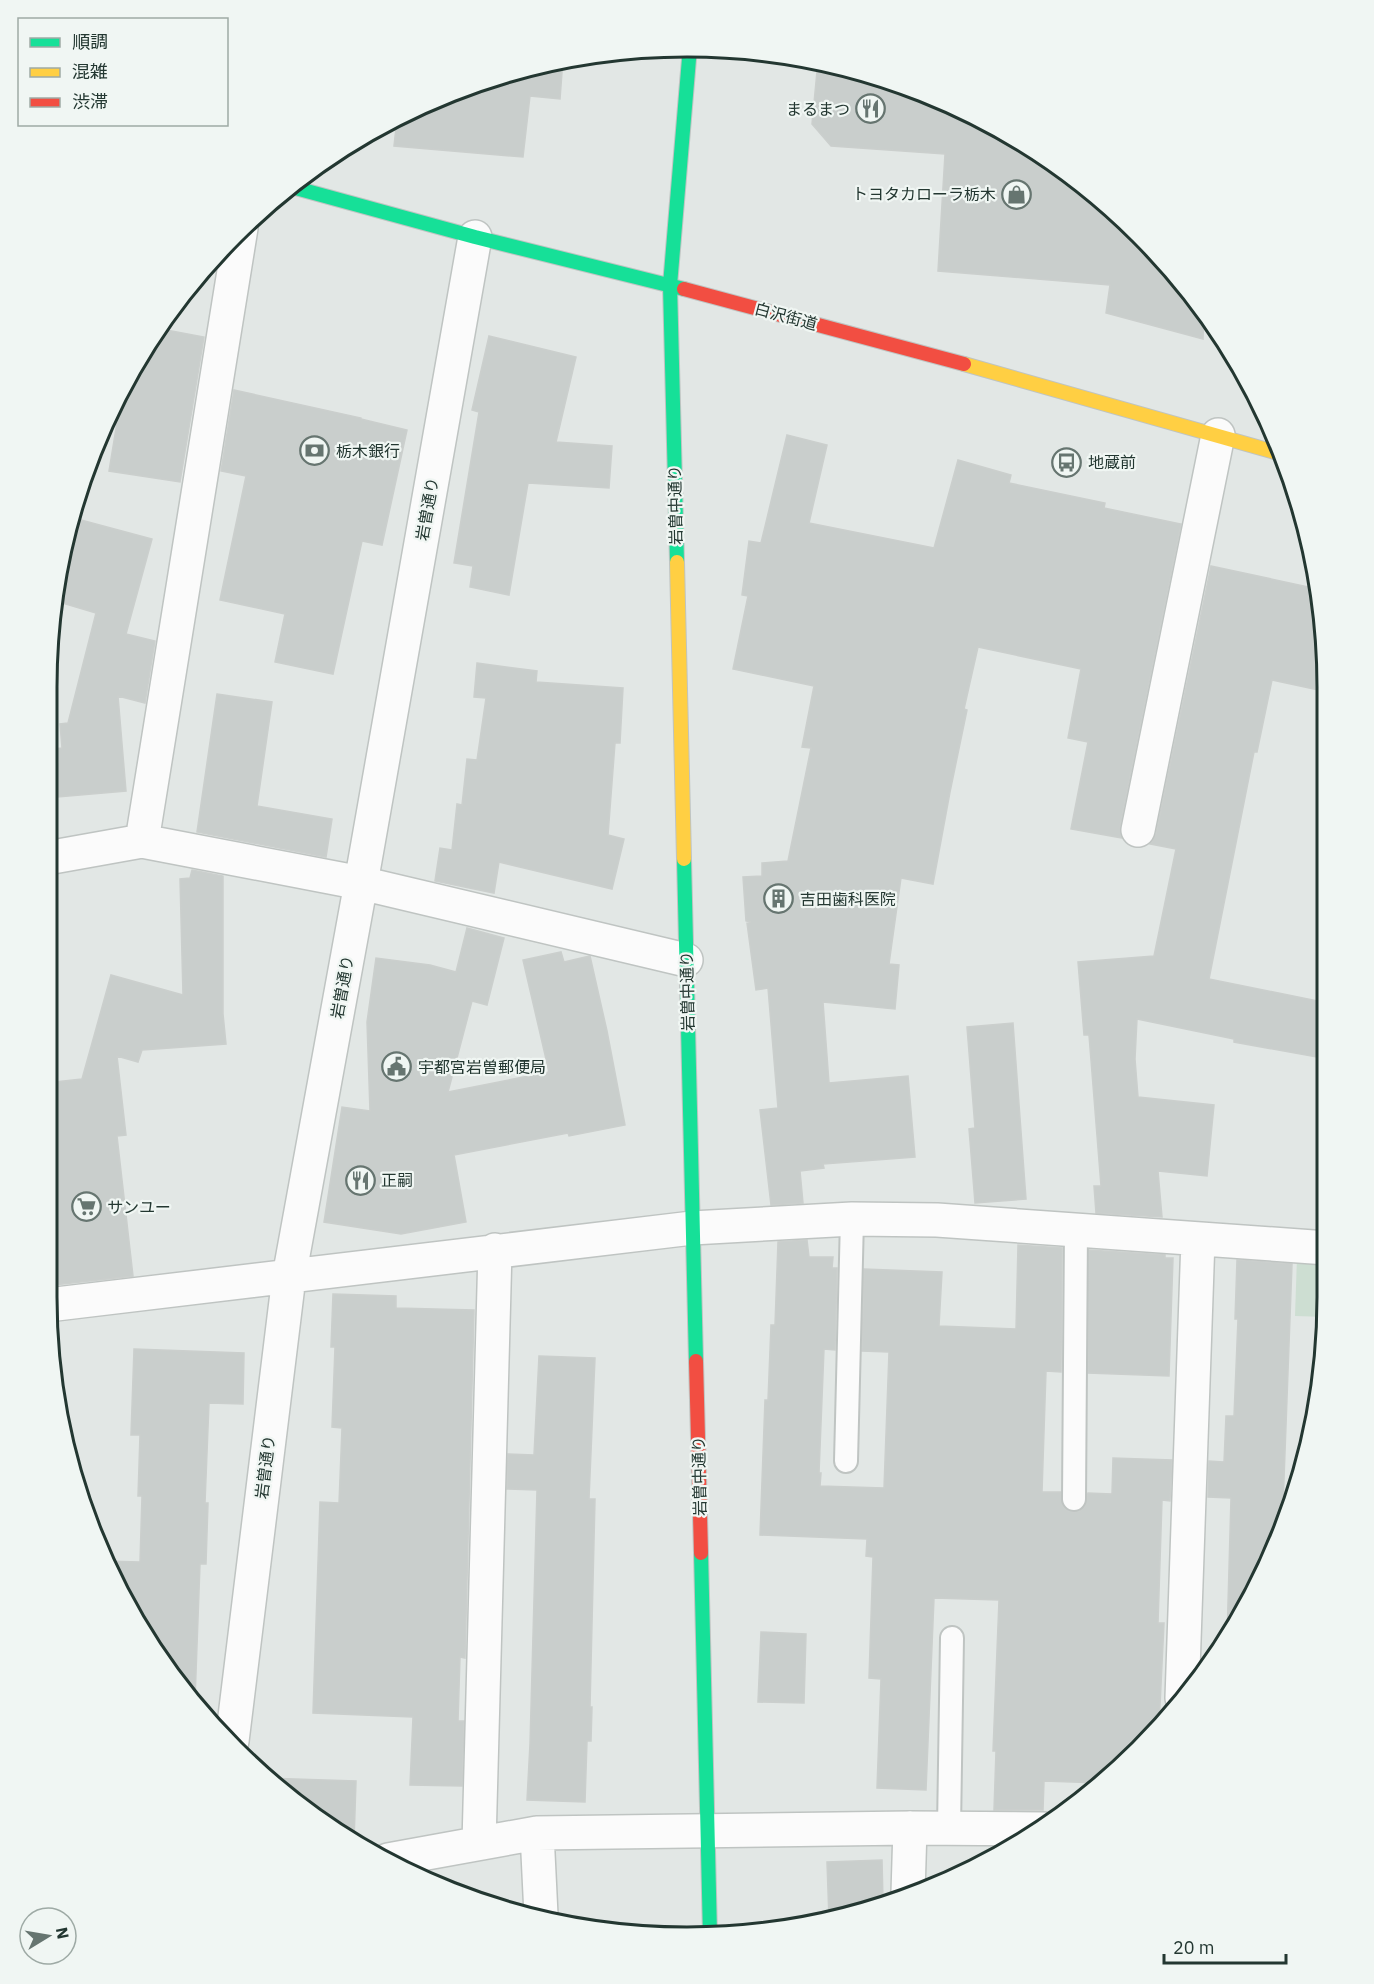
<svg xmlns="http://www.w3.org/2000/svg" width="1374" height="1984" font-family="'IBM Plex Sans','Noto Sans JP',sans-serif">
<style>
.green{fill:#cdded2}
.building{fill:#c9cecc;stroke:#cbcfcd;stroke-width:1.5}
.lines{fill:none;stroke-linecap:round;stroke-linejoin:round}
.lane-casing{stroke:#bfc4c2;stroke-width:26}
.street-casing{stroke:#bfc4c2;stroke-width:36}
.fast-casing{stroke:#bfc4c2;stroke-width:16}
.slow-casing{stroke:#bfc4c2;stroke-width:16}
.jam-casing{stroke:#bfc4c2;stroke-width:16}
.lane{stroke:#fbfbfb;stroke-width:22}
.street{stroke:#fbfbfb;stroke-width:33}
.fast{stroke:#16e098;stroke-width:14}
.slow{stroke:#ffcf43;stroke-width:14}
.jam{stroke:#f24e42;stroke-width:14}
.labels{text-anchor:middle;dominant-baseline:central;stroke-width:4.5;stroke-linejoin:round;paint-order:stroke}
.poi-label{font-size:16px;fill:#233731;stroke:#f0f6f3;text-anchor:start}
.street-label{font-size:16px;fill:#233731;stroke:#f0f6f3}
.rim{fill:none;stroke:#233731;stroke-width:3}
</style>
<rect width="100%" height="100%" fill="#e2e7e5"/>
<path class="green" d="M1297,1257l30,2 -1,58 -31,-1z"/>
<path class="building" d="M563,59l-3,40 -30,-3 -7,61 -129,-11 3,-27 45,-24z
M818,61l114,34 111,60 97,79 64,78 -1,27 -97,-26 4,-28 -172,-14 7,-117 -114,-8 -19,-22z
M161,329l43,8 -24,145 -71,-11 14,-85 9,-19z
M489,336l87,21 -20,85 56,4 -3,42 -81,-5 -19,112 -39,-8 3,-21 -19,-3 25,-151 -7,-2z
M234,390l127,28v1l46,11 -25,115 -20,-4 -29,133 -58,-12 10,-48 -65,-14 26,-124 -25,-5z
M787,435l40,10 -18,78 125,25 24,-88 53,15 -2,8 96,20 -1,5 77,16 -61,302 2,12 -51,-9 17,-87 -20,-4 13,-69 -103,-22 -14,62 3,1 -17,82 -17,92 -32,-6 -12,86 10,1 -4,44 -72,-7 6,81 79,-7 7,81 -92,7 1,4 -24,3 3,32 -32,2 -11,-95 18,-2 -10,-120 -12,2 -9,-67 4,-1 -5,-1 -3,-44 19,-1v-13l26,-2 23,-113 -9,-1 12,-61 -81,-17 15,-73 -6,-1 7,-54 12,2z
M81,520l71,19 -26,95 29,7 -10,62 -27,-7 8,95 -80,7v-48l16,-2 -2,-24 8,-1 28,-110 -37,-11z
M1211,566l107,23 10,103 -56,-12 -15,72h-3l-45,227 119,24v31l-6,24 -88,-16v-3l-97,-20 -2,40 3,38 76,8 -7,71 -49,-5 4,46 -66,-4 -2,-27h7l-12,-151h-5l-6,-73 76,-6 22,-107 -26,-5 6,-10z
M477,663l60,8 -1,11 87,6 -3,55h-5l-7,92 16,4 -12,50 -113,-27 -5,31 -59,-12 5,-33 12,2 5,-46 5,1 5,-46 10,1 9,-62 -12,-1z
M217,694l55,8 -15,104 75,13 -6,38 -129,-25z
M192,870l31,6v138l3,30 -84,6 -4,12 -21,-6 9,79 -9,1 16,140 -87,10v-203l36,-4 29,-104 72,20 -3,-116 10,-1z
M467,928l37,10 -17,67 -15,-4 -24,91 101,-20 -26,-112 38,-8 3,10 26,-6 17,75 18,94 -56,11 -1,-3 -114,22 12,67 -65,12 -77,-12 18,-115 28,4 -3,-89 9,-64 54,7 26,7z
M1013,1023l13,176 -51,4 -6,-74 6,-1 -8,-101z
M807,1240l2,17h24l-1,11h5l-2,82 -11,-1 -5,124h2l-1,13 64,2 5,-136 -27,-1 2,-82 78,3 -3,54 77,3 2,-84 44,3 -1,124 -15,-1 -4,121h19l2,14 5,5 6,1 6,-1 5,-5 3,-13 24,1 1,-36 59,2 -2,41 -8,-1 -4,123h6l-5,103 -19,24 -40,33 -56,-2 -1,29h-49l2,-59h-3l6,-151 -65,-2 -8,192 -49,-2 4,-109 -12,-1 4,-121 -7,-1 1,-17 -107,-4 5,-135h3l3,-75h4l3,-83z
M1089,1250l76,5v3h8l-4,118 -81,-3z
M1237,1260l55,4 -10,269 -3,9 -52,97 4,-141 -23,-1 1,-36 15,1 2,-46h8l4,-97h-3z
M333,1294l63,2v12l78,2 -9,348 -5,-1 -2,64h6l-2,65 -52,-1 3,-68 -100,-4 7,-211 19,1 3,-75 -10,-1 3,-80h-4z
M134,1349l110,4 -1,51 -34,-1 -4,100h3l-2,61h-6l-5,136 -41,-47 -49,-92 35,1 2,-66h-4l2,-61h-9z
M539,1356l56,2 -6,141h6l-5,208h2l-1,34h-4l-2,61 -58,-2 3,-56 7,-254 -30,-1 1,-35 26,1z
M761,1632l45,2 -2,69 -46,-1z
M264,1778l92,3 -2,61 -23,-12z
M882,1860l1,41 -54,18 -2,-57z"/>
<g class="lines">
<defs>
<path id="lane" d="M846,1461l6,-242
M1074,1499l2,-269
M949,1828l3,-190"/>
<path id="street" d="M1138,830l80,-395
M142,841l99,-613
M47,858l95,-17 219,42 325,77
M48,1305l644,-77 160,-9 85,1 390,28
M1182,1698l16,-459
M232,1741l57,-464 72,-394 114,-646
M537,1833l4,82
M479,1843l16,-593
M388,1860l149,-27 373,-5 133,1
M908,1893l2,-65"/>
<path id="fast" d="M292,187l183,50 209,52
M677,562l-7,-277 20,-238
M684,859l12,502
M701,1553l9,382"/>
<path id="slow" d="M964,364l314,89
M677,562l7,297"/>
<path id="jam" d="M684,289l280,75
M696,1361l5,192"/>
</defs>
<use href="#lane" class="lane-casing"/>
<use href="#street" class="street-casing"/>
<use href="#fast" class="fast-casing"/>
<use href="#slow" class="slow-casing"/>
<use href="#jam" class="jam-casing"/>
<use href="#lane" class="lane"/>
<use href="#street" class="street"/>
<use href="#fast" class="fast"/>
<use href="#slow" class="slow"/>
<use href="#jam" class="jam"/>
</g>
<defs>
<symbol id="restaurant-ring" viewBox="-11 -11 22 22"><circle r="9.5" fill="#f0f6f3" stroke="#667570" stroke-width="1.5"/><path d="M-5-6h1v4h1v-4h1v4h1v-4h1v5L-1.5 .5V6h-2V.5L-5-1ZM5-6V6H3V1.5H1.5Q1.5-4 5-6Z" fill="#667570"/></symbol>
<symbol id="shop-ring" viewBox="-11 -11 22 22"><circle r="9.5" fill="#f0f6f3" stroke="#667570" stroke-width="1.5"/><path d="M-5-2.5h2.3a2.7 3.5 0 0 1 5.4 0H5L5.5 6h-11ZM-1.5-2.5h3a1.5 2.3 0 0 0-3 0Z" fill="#667570"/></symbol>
<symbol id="bank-ring" viewBox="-11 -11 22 22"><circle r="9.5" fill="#f0f6f3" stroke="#667570" stroke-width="1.5"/><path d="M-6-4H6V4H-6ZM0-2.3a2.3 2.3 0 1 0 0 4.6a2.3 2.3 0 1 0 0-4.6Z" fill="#667570"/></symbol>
<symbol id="bus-ring" viewBox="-11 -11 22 22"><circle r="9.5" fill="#f0f6f3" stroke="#667570" stroke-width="1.5"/><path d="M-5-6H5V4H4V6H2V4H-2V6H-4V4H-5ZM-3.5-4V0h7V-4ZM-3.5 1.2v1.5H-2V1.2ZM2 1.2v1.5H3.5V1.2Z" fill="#667570"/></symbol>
<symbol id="building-ring" viewBox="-11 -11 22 22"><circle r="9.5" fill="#f0f6f3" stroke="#667570" stroke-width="1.5"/><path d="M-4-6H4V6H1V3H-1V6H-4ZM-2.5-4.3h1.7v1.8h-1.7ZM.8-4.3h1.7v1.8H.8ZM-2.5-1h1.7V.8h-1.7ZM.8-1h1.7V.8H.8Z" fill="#667570"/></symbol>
<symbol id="civic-ring" viewBox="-11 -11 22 22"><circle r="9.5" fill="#f0f6f3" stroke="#667570" stroke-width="1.5"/><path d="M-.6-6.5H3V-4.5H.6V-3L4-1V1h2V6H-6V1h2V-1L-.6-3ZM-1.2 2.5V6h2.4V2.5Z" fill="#667570"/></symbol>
<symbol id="supermarket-ring" viewBox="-11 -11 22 22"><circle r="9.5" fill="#f0f6f3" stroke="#667570" stroke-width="1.5"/><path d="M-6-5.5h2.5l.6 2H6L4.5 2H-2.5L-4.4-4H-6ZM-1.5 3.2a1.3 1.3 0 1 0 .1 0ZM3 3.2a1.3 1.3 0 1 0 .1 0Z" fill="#667570"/></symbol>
</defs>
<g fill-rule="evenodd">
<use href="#restaurant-ring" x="854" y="92" width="33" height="33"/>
<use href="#shop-ring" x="1000" y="178" width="33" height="33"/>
<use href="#bank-ring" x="298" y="434" width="33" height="33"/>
<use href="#bus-ring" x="1050" y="446" width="33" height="33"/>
<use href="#building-ring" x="762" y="882" width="33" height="33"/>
<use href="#civic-ring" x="380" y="1050" width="33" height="33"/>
<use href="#restaurant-ring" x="344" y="1164" width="33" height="33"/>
<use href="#supermarket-ring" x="70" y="1190" width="33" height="33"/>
</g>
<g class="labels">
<g class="poi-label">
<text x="850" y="109" text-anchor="end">まるまつ</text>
<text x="996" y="194" text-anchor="end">トヨタカローラ栃木</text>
<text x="336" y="451">栃木銀行</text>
<text x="1088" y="462">地蔵前</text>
<text x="800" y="899">吉田歯科医院</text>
<text x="418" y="1067">宇都宮岩曽郵便局</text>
<text x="381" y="1180">正嗣</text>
<text x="107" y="1207">サンユー</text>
</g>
<g class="street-label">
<text transform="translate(786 316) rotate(15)">白沢街道</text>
<text transform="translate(675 505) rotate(-91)">岩曽中通り</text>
<text transform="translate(427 509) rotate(-80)">岩曽通り</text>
<text transform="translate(342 987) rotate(-80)">岩曽通り</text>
<text transform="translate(687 991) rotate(-91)">岩曽中通り</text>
<text transform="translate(265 1467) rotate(-83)">岩曽通り</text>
<text transform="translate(699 1476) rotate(-91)">岩曽中通り</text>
</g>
</g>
<path d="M0 0H1374V1984H0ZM687 57H687A630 630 0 0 1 1317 687V1297A630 630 0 0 1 687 1927H687A630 630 0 0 1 57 1297V687A630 630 0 0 1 687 57Z" fill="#f0f6f3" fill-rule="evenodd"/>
<path class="rim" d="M687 57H687A630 630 0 0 1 1317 687V1297A630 630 0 0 1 687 1927H687A630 630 0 0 1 57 1297V687A630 630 0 0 1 687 57Z"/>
<rect x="18" y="18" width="210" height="108" fill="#f0f6f3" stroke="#9eaaa5" stroke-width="1.5"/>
<rect x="30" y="38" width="30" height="9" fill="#16e098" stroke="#9eaaa5" stroke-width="1.5"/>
<text x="72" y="48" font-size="18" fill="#233731">順調</text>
<rect x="30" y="68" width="30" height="9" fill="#ffcf43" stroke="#9eaaa5" stroke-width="1.5"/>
<text x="72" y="78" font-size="18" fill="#233731">混雑</text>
<rect x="30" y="98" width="30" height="9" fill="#f24e42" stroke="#9eaaa5" stroke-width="1.5"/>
<text x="72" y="108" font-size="18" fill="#233731">渋滞</text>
<g transform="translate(48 1936) rotate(79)"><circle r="28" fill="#f0f6f3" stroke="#9eaaa5" stroke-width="1.5"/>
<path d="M0-4.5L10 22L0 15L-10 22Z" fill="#667570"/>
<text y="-9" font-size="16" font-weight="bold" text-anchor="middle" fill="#233731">N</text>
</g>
<path d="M1164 1954v9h122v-9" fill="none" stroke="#233731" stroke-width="3"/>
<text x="1173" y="1954" font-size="18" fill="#233731" stroke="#f0f6f3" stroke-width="4.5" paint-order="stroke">20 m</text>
</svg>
